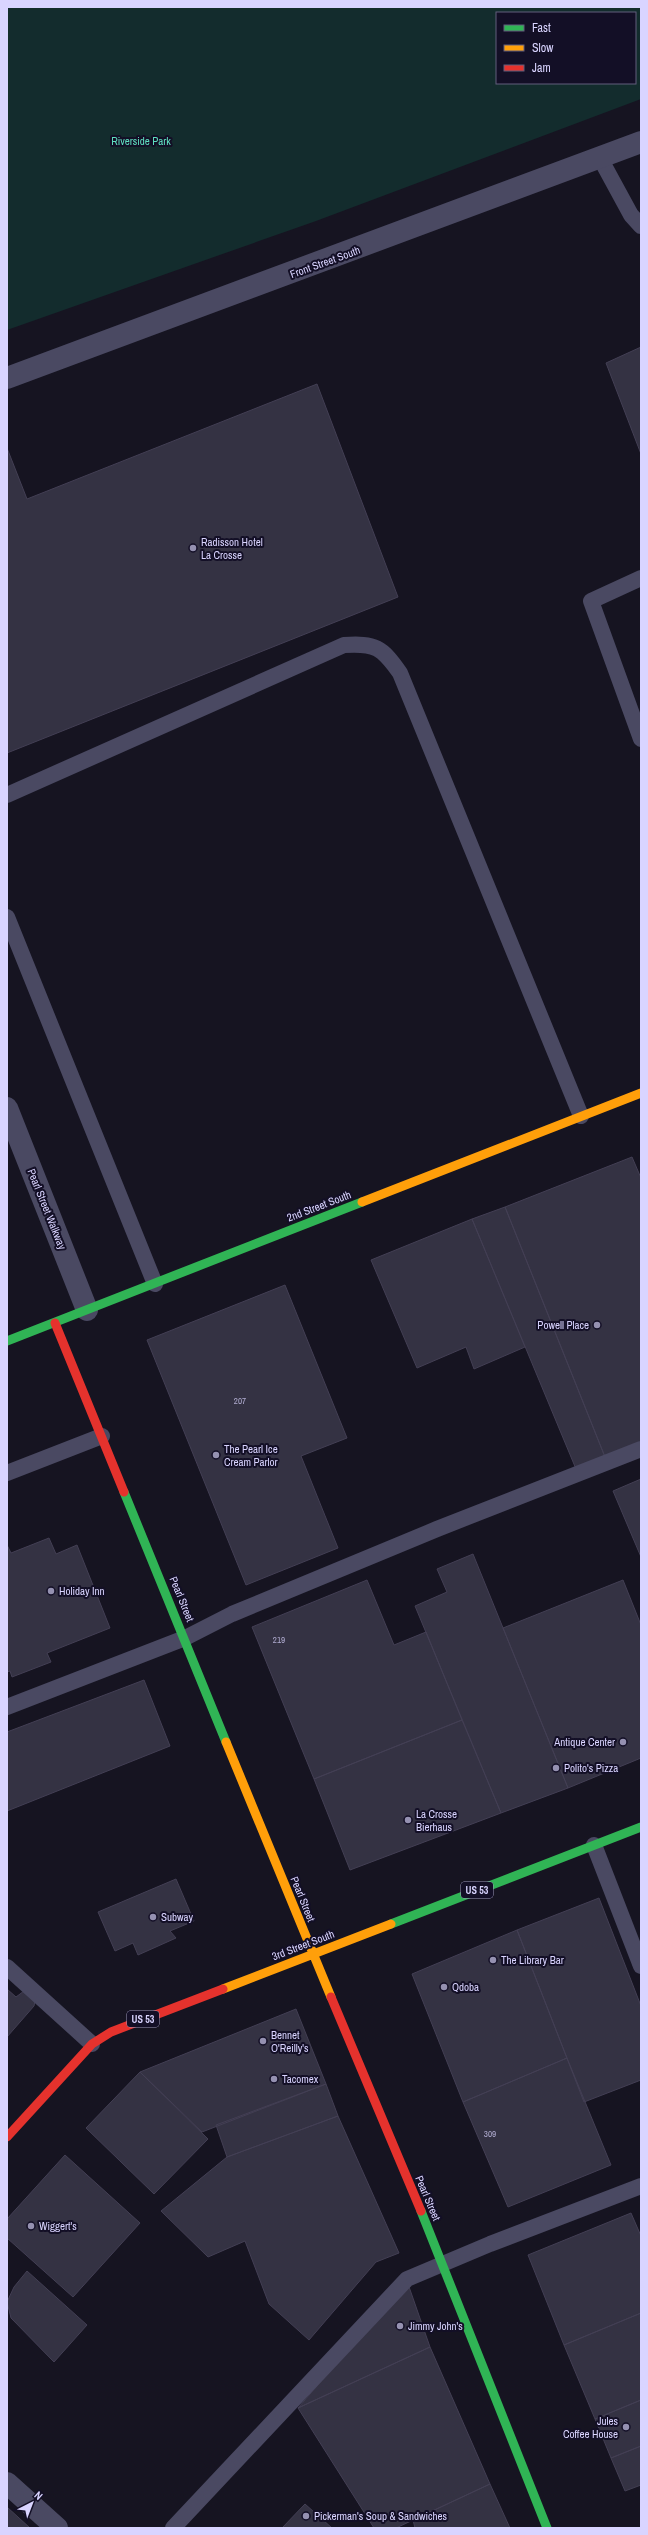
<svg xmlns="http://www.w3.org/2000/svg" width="648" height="2535" font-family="'Archivo Narrow',sans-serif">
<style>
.green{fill:#132c2d;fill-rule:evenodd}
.building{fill:#343243;stroke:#433f54}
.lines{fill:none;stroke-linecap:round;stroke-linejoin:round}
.lane{stroke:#4a4962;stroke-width:16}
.street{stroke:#4a4962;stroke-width:22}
.fast{stroke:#30b455;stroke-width:9}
.slow{stroke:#ff9f0a;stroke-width:9}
.jam{stroke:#e5322d;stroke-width:9}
.poi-dot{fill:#9591b1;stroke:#130f26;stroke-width:1.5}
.labels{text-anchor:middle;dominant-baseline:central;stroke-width:4;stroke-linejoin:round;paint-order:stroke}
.number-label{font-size:9px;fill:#b0acd0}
.shield{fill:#130f26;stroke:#9e99be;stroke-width:1}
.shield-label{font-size:10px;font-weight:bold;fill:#d9d4ff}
.park-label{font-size:11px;fill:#5fe0c0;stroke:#130f26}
.street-label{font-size:11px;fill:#d9d4ff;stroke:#130f26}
.poi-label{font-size:11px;fill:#d9d4ff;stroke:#130f26;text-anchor:start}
</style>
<rect width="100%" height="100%" fill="#161421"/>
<path class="green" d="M7,7h634v92l-325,122 -309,109zM497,13h138v70h-138z"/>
<path class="building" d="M641,347v107l-35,-91z
M317,384l81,213 -391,156v-305l20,51z
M632,1157l9,21v265l-36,14 -100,-250z
M505,1207l100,250 -29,12 -104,-250z
M472,1219l53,128 -51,22 -8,-22 -49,21 -46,-108z
M285,1285l62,153 -46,18 37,92 -92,37 -99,-245z
M641,1479v78l-28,-66z
M49,1538l7,16 21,-9 33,83 -63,25 4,9 -39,15 -2,-6 -3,1v-127l4,8z
M473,1554l95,234 -67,25 -86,-207 32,-14 -10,-23z
M367,1580l27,65 32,-13 36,88 -148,59 -62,-152z
M623,1580l18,45v133l-73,30 -65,-160z
M144,1680l26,66 -163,65v-79z
M462,1720l39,93 -151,57 -36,-91z
M176,1879l18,42 -24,10 6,7 -38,17 -5,-12 -18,8 -17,-39z
M599,1898l42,108v74l-57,22 -67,-172z
M517,1930l50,128 -104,44 -51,-128z
M7,1989l9,8 8,-6 11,10 -1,5 -27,31z
M296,2009l30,75 -124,48 -62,-60z
M567,2058l44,107 -103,42 -45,-105z
M140,2072l68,67 -54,55 -68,-66z
M326,2084l12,32 -111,41 -11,-32z
M338,2116l61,137 -23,9 -67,78 -40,-36 -24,-63 -37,16 -47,-46 66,-54z
M65,2155l75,68 -67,74 -66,-59v-19z
M631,2213l10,23v77l-77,32 -36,-90z
M27,2271l60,54 -33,37 -43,-44 -4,-16 7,-15z
M407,2281l23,66 -132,61z
M641,2313v87l-46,19 -31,-74z
M430,2347l60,137 -94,44h-22l-76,-120z
M641,2400v46l-30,12 -16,-39z
M641,2446v39l-16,6 -14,-33z
M490,2484l20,44h-95l-2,-8z
M305,2504l27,24h-50z
M7,2507l23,21h-23z"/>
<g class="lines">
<path class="lane" d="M600,158l31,57 10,11
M641,578l-50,23 50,138
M7,795l337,-150c31,-2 38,2 56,28l181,443
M7,917l148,367
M7,1473l95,-37
M7,1707l178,-69 47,-24 205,-85 204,-80
M594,1845l47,121
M7,1967l85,77
M173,2528l234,-249 83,-35 151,-58"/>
<path class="street" d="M7,378l634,-236
M7,1108l80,202
M7,2483l50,45"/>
<path class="fast" d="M7,1341l355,-139
M124,1492l102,250
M391,1924l250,-97
M421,2211l126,317"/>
<path class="slow" d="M362,1202l279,-109
M226,1742l105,255
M223,1989l168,-65"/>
<path class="jam" d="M55,1323l69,169
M331,1997l90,214
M7,2137l85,-93 19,-12 112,-43"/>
</g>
<g class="poi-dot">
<circle cx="193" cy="548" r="4"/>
<circle cx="597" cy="1325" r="4"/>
<circle cx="216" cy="1455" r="4"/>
<circle cx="51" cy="1591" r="4"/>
<circle cx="623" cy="1742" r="4"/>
<circle cx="556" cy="1768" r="4"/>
<circle cx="408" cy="1820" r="4"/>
<circle cx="153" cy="1917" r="4"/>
<circle cx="493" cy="1960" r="4"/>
<circle cx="444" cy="1987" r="4"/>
<circle cx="263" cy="2041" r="4"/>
<circle cx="274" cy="2079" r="4"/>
<circle cx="31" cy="2226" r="4"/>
<circle cx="400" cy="2326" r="4"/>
<circle cx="626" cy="2427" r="4"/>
<circle cx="306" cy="2516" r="4"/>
</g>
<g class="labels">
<g class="number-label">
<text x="240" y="1401">207</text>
<text x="279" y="1640">219</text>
<text x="490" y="2134">309</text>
</g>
<g class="shield">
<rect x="461" y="1882" width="32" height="16" rx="3"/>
<rect x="127" y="2011" width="32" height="16" rx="3"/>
</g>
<g class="shield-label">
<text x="477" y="1890">US 53</text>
<text x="143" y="2019">US 53</text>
</g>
<g class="park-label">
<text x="141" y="141">Riverside Park</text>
</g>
<g class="street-label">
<text transform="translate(325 262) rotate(-20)">Front Street South</text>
<text transform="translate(319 1206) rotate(-21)">2nd Street South</text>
<text transform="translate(47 1209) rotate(68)">Pearl Street Walkway</text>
<text transform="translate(182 1599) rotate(68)">Pearl Street</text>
<text transform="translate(303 1899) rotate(68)">Pearl Street</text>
<text transform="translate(303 1945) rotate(-21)">3rd Street South</text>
<text transform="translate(428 2198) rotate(67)">Pearl Street</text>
</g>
<g class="poi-label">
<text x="201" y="542">Radisson Hotel<tspan x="201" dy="13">La Crosse</tspan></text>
<text x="589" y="1325" text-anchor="end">Powell Place</text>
<text x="224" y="1449">The Pearl Ice<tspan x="224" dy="13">Cream Parlor</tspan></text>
<text x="59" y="1591">Holiday Inn</text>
<text x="615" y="1742" text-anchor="end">Antique Center</text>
<text x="564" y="1768">Polito's Pizza</text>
<text x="416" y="1814">La Crosse<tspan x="416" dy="13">Bierhaus</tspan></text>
<text x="161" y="1917">Subway</text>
<text x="501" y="1960">The Library Bar</text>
<text x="452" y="1987">Qdoba</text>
<text x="271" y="2035">Bennet<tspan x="271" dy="13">O'Reilly's</tspan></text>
<text x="282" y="2079">Tacomex</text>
<text x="39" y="2226">Wiggert's</text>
<text x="408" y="2326">Jimmy John's</text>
<text x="618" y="2421" text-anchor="end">Jules<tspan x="618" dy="13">Coffee House</tspan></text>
<text x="314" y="2516">Pickerman's Soup &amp; Sandwiches</text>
</g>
</g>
<rect width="648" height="2535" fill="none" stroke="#d9d4ff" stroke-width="16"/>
<rect x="496" y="12" width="140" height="72" fill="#130f26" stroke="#625e7d"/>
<rect x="504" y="25" width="20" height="6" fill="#30b455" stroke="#625e7d"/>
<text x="532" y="32" font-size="12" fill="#d9d4ff">Fast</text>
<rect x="504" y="45" width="20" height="6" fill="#ff9f0a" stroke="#625e7d"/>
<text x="532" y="52" font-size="12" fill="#d9d4ff">Slow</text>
<rect x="504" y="65" width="20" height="6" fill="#e5322d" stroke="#625e7d"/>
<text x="532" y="72" font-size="12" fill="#d9d4ff">Jam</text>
<g transform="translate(32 2503) rotate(42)" stroke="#130f26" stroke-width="3" paint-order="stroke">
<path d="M0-3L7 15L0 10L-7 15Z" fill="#d9d4ff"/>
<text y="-6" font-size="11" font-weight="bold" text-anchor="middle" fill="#d9d4ff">N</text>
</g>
</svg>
